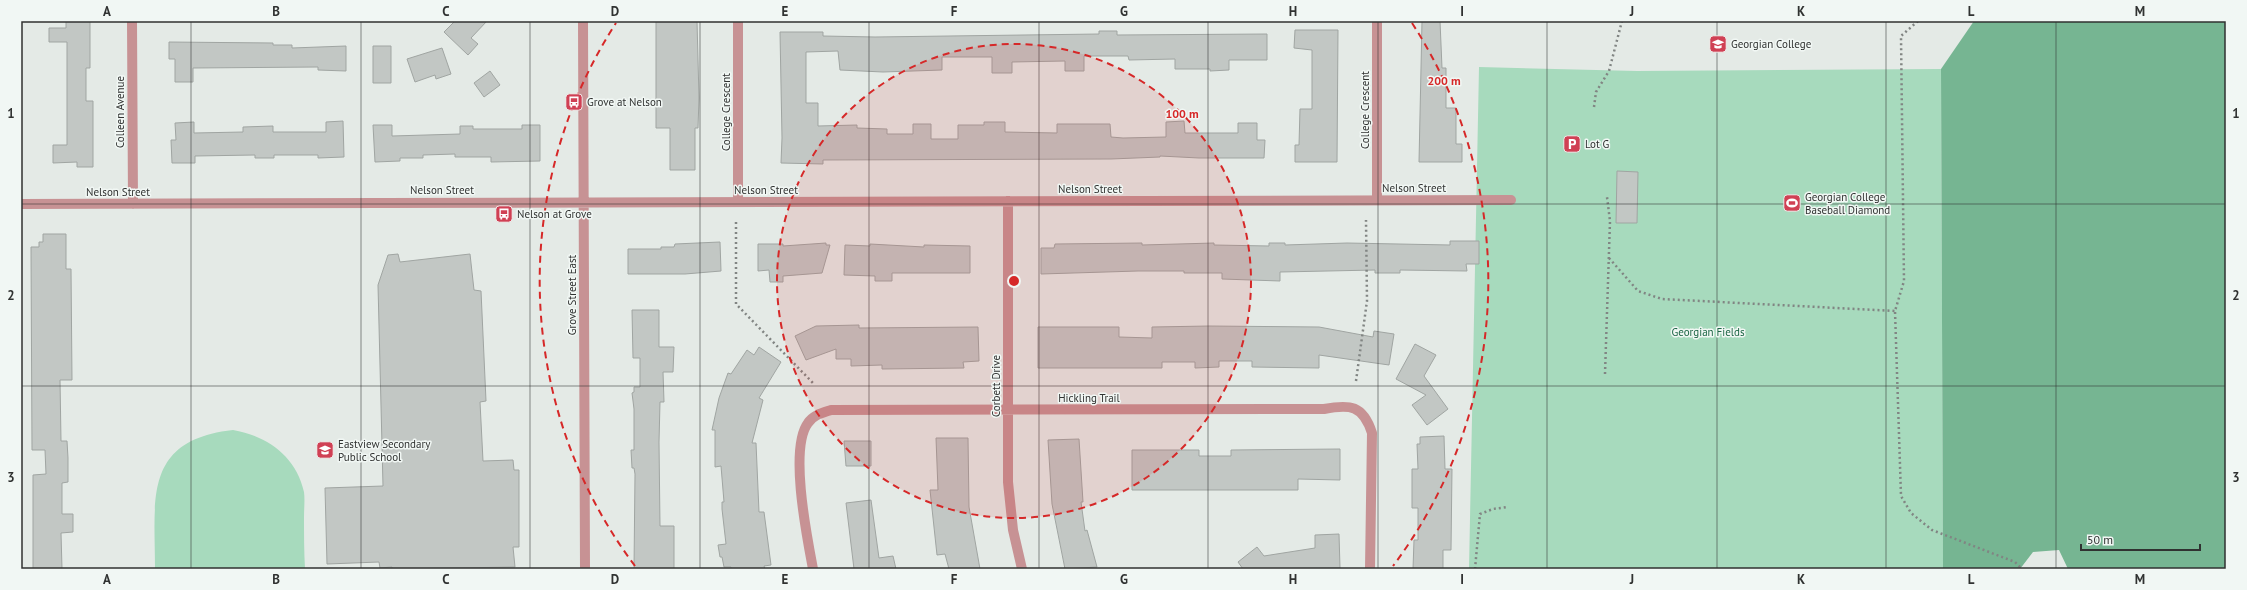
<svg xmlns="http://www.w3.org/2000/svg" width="2247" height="590" font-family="'PT Sans',sans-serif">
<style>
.green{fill:#a7dabd}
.forest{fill:#76b592}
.building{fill:#c2c7c4;stroke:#a0a5a2}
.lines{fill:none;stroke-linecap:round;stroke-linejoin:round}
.path{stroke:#818583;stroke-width:2.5;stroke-dasharray:2 3;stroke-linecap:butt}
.minor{stroke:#c79294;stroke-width:10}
.grid{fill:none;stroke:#303231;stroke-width:1;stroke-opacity:0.55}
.ring{fill:none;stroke:#d62828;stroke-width:2;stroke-dasharray:7 5}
.labels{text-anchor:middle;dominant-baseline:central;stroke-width:3;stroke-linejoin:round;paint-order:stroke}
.poi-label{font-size:11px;fill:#303231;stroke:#f1f7f4;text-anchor:start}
.street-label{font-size:11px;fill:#303231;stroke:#f1f7f4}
.park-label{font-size:11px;fill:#1c6645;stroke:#f1f7f4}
.centre{fill:#d62828;stroke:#f1f7f4;stroke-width:2}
.ring-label{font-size:12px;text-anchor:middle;font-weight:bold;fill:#d62828;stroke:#f1f7f4;stroke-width:3;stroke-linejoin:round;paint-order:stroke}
.neatline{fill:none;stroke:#303231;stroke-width:1.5}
.grid-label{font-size:13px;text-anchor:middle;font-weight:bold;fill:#303231}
</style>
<rect width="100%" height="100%" fill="#e4eae6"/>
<path class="green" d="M1479,67l158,4 304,-2 2,500h-474z
M233,430c34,6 63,26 71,62 1,8 0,17 0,25 0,17 0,35 1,52h-150c0,-70 -12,-129 78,-139z"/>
<path class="forest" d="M1974,21h252v548h-158l-9,-19 -26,2 -13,17h-77l-2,-500z"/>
<path class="building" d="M66,21h24v47h-4v33h7v66h-16v-5l-24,1v-18h14v-103h-18v-14h17z
M455,21h32l-16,17 7,6 -10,11 -24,-23z
M656,21h41l2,77 -1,30h-3v42h-25v-42h-14z
M1422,21h18l2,47h4v40h10v36h6v18h-43z
M1295,30h43l-1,132h-42v-17h4l1,-36h12v-59l-18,-2z
M1099,31h18v4l150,-1v26h-38v10l-19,1v-2h-35v-10l-46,1 -1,-4h-44v15h-19v-10l-53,1v11h-20v-16h-50v13l-59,2 -43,-2 -2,-19 -32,1v51h12v23l39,-1v3l30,1v5h26v-10h18v15h27v-14h26v-3h21v10l52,1v-9h53l1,13 12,1 43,-1v-15l18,-1 1,12h53v-10h19v17h8l-1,18h-65l-39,-2v1l-49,2 -288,1v4l-42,-1 1,-25 -2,-106h43v4l52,1 224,-3z
M169,42l104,1v2h19v3l54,-2v25l-28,-1v-3l-125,1v14h-18v-23h-6z
M373,46h18v37h-18z
M442,48l9,26 -15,5 -1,-4 -20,7 -8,-23z
M490,71l10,14 -16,12 -10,-14z
M343,121l1,36 -26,1v-3h-44v3h-19v-3l-60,1v7h-23l-1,-23h5l-1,-17 19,-1v11l49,-1v-5l30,-1v6h53v-10z
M373,125h19v11l68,-2v-8h13v3h49v-4h18v36l-49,1v-5h-36v-3l-32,1v3h-23v3l-25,1z
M1617,171l21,1 -1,51h-21z
M43,234h23v35h5l1,111h-12l1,61h6l1,17v24l-6,1v31h11v18l-12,1 1,36h-29v-94l13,-1 -1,-24h-13l-1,-203h8v-5h4z
M1450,241h29v23h-13l1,7 -67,-1v3h-25v-3l-95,2v9l-58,-2v-6h-38v-2h-46l-97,3v-26h13l1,-4 87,-1v2l72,-2v2l55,1v-3h16v2l62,-2 103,2z
M720,242l1,29 -36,3h-57v-25h33v-2h13l1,-3z
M826,243v2h4l-8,28 -39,3v6h-13l-1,-12 -11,1v-27h25v2z
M870,244l54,3v-2l46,1v27h-78v8h-17v-5l-31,-1 1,-30 25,1z
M398,254l2,8 70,-8 4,36 7,1 5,110 -6,1 3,59 30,-1 1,10h5v77h-6l2,20 -123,2v-2l-12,1 -1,-6 -52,2 -2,-76 58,-2 -5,-201 10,-30z
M632,310h27v37h15l-1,25h-10l1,30h-4l-1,40 1,84h14v43h-40l1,-95 -1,-6h-2l-1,-18h3v-41l-2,-16 2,-1v-5h6v-29h-7z
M859,325v3l119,-1 1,34 -16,1 1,6 -82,1v-4l-31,1v-7h-15v-10l-30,11 -11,-24 21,-10z
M1209,326l110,1 54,10 1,-6 20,3 -5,31 -70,-10v13l-67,-1v-6h-33v6l-24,1v-6h-33v6h-124v-41h81v10l33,1v-11z
M1415,344l21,11 -12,21 24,33 -21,16 -15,-20 14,-10 -30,-16z
M759,347l22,15 -22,36 4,2 -11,43h4l3,69h5l7,53 -7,1 1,3h-34v-2h-7l-2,-10h-2l-2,-12 8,-1 -4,-35v-7h2l-3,-36 -6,1v-37h-3l7,-32 9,-25 3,1 16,-24 7,5z
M1444,436l1,33h7l-1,81h-8v19h-30l1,-29h4v-32h-6v-39h6l-1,-25h3v-7z
M936,438h32l1,69 11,62h-31l-4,-15 -8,1 -7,-65h8z
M1079,439l4,63h-2l4,29 2,-1 10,37 -32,2 -13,-65 -4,-64z
M844,441h27v25h-25z
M1340,449v31l-42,-1v11h-166v-40h67v6h32v-6z
M871,500l8,58 14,-2 3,13h-42l-8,-66z
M1339,534l1,34 -97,1 -5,-7 19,-15 7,9 51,-8v-13z"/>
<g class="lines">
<path class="path" d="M1918,21l-17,15 3,245 -9,30 6,185 10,17 21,17 83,32 7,7
M1594,107l2,-15 13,-21 13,-50
M736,222v82l78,80
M1609,258l29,33 24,8 233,12
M1605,374l5,-153 -3,-24
M1356,381l11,-80 -1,-81
M1475,569l5,-55 13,-5 14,-2"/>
<path class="minor" d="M132,21l1,183
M583,21l2,548
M738,21v181
M1377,200v-179
M1008,201v281l5,48 9,39
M21,204l1490,-4
M813,569c-6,-32 -24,-121 -5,-146 5,-8 14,-10 23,-13l493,-1c26,-5 39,-4 48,24l-2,136"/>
</g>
<path class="grid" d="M191,21v548M361,21v548M530,21v548M700,21v548M869,21v548M1039,21v548M1208,21v548M1378,21v548M1547,21v548M1717,21v548M1886,21v548M2056,21v548M21,204h2205M21,386h2205"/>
<circle cx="1014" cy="281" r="237" fill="#d62828" fill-opacity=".12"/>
<g class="ring">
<circle cx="1014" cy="281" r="237"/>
<path d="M635 566A474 474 0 0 1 616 23M1412 23A474 474 0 0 1 1393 566"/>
</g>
<defs>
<symbol id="university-square" viewBox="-11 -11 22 22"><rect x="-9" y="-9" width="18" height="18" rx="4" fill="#d04054" stroke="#f1f7f4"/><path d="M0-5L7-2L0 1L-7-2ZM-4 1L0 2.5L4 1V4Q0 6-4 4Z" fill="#fff"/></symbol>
<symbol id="bus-square" viewBox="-11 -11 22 22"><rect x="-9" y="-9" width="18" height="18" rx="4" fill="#d04054" stroke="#f1f7f4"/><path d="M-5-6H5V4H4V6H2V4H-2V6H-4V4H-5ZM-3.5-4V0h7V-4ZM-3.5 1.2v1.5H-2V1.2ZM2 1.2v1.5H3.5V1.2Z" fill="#fff"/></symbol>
<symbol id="parking-square" viewBox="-11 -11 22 22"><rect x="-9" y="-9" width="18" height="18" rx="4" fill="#d04054" stroke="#f1f7f4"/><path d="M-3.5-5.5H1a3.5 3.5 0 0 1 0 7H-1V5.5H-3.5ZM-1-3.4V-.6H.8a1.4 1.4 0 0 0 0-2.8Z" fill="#fff"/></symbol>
<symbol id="stadium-square" viewBox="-11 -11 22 22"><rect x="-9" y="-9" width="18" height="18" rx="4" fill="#d04054" stroke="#f1f7f4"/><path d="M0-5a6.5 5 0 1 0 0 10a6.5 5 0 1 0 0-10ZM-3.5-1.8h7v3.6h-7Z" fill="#fff"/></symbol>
<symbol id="school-square" viewBox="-11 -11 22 22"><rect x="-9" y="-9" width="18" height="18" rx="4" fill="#d04054" stroke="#f1f7f4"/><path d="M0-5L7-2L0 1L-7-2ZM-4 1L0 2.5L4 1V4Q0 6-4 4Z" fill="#fff"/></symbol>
</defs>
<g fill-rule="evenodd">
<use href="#university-square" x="1708" y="34" width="20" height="20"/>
<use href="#bus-square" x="564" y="92" width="20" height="20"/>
<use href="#parking-square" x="1562" y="134" width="20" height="20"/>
<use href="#stadium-square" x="1782" y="193" width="20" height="20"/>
<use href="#bus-square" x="494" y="204" width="20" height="20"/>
<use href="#school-square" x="315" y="440" width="20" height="20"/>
</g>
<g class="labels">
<g class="poi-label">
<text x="1731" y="44">Georgian College</text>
<text x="587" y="102">Grove at Nelson</text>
<text x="1585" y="144">Lot G</text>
<text x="1805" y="197">Georgian College<tspan x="1805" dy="13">Baseball Diamond</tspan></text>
<text x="517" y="214">Nelson at Grove</text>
<text x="338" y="444">Eastview Secondary<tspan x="338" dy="13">Public School</tspan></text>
</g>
<g class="street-label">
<text transform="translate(1365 110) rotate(-90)">College Crescent</text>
<text transform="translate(120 112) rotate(-90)">Colleen Avenue</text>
<text transform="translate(726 112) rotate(-90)">College Crescent</text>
<text x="1414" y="188">Nelson Street</text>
<text x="1090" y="189">Nelson Street</text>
<text x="442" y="190">Nelson Street</text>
<text x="766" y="190">Nelson Street</text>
<text x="118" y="192">Nelson Street</text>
<text transform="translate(572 295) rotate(-90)">Grove Street East</text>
<text transform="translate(996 386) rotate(-90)">Corbett Drive</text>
<text x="1089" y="398">Hickling Trail</text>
</g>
<g class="park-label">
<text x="1708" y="332">Georgian Fields</text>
</g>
</g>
<circle cx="1014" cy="281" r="6" class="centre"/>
<g class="ring-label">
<text x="1444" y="85">200 m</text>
<text x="1182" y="118">100 m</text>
</g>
<rect width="2247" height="590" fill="none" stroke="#f1f7f4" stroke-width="44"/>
<path d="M2081 544v6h119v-6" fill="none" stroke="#303231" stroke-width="2"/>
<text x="2087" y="544" font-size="12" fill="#303231" stroke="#f1f7f4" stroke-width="3" paint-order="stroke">50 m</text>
<rect x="22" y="22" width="2203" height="546" class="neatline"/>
<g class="grid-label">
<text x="107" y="16">A</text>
<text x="276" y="16">B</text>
<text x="446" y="16">C</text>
<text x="615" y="16">D</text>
<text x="785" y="16">E</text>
<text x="954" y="16">F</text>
<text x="1124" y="16">G</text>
<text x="1293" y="16">H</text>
<text x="1462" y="16">I</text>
<text x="1632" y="16">J</text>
<text x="1801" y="16">K</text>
<text x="1971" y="16">L</text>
<text x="2140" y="16">M</text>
<text x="11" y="118">1</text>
<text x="2236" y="118">1</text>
<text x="11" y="300">2</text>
<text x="2236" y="300">2</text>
<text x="11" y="482">3</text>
<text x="2236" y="482">3</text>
<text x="107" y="584">A</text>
<text x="276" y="584">B</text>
<text x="446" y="584">C</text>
<text x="615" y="584">D</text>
<text x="785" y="584">E</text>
<text x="954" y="584">F</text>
<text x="1124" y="584">G</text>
<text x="1293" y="584">H</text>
<text x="1462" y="584">I</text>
<text x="1632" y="584">J</text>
<text x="1801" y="584">K</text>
<text x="1971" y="584">L</text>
<text x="2140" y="584">M</text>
</g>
</svg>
